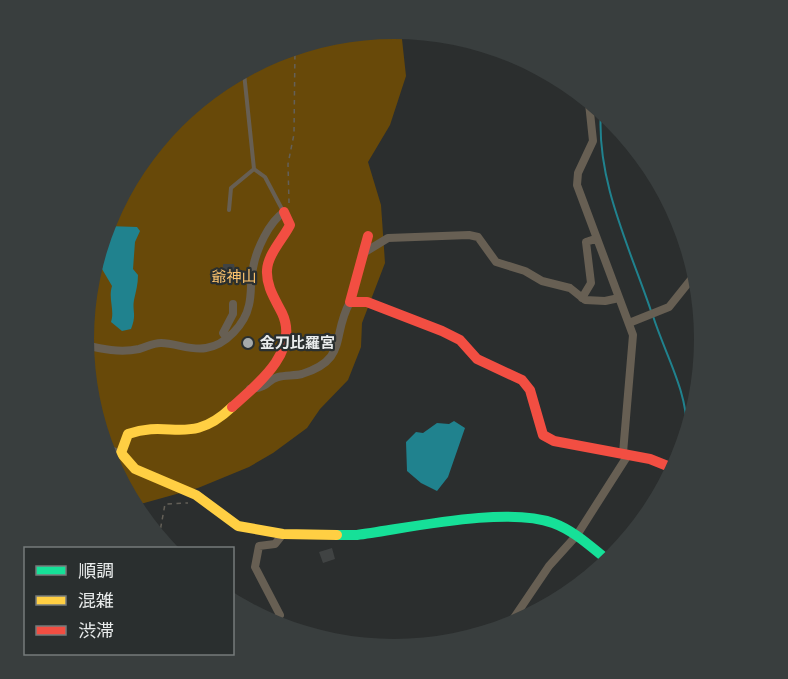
<svg xmlns="http://www.w3.org/2000/svg" width="788" height="679" font-family="'Source Sans 3','Noto Sans JP',sans-serif">
<style>
.forest{fill:#684909}
.water{fill:#20828e}
.lines{fill:none;stroke-linecap:round;stroke-linejoin:round}
.stream{stroke:#20828e;stroke-width:2}
.building{fill:#404343}
.path{stroke:#646058;stroke-width:1.5;stroke-dasharray:4.5 4.5;stroke-linecap:butt}
.lane{stroke:#675f53;stroke-width:4}
.street{stroke:#675f53;stroke-width:8}
.fast{stroke:#16e098;stroke-width:10}
.slow{stroke:#ffcf43;stroke-width:10}
.jam{stroke:#f24e42;stroke-width:10}
.poi-dot{fill:#a6aaaa;stroke:#2a2f2f;stroke-width:2}
.labels{text-anchor:middle;dominant-baseline:central;stroke-width:4.5;stroke-linejoin:round;paint-order:stroke}
.park-label{font-size:15px;fill:#fcc36d;stroke:#2a2f2f}
.poi-label{font-size:15px;font-weight:bold;fill:#e9ecec;stroke:#2a2f2f;text-anchor:start}
</style>
<rect width="100%" height="100%" fill="#2b2e2e"/>
<path class="forest" d="M394,29l7,1 5,46 -16,49 -22,37 13,43 4,58 -23,60 -1,24 -13,33 -28,29 -13,19 -34,25 -24,14 -51,21 -61,17 -30,-47 -24,-119 24,-119 67,-101 101,-67z"/>
<path class="water" d="M108,226l29,1 3,4 -5,11 -2,27 5,6c0,9 -2,16 -4,25 -2,11 3,14 -3,29l-9,2 -11,-9c4,-12 -3,-23 1,-36l-10,-17c4,-14 -5,-26 6,-43z
M454,421l11,7 -17,49 -11,14 -16,-8 -14,-12 -1,-29 10,-10 7,1 14,-10 12,1z"/>
<g class="lines">
<path class="stream" d="M601,111c-5,69 28,135 50,200
M653,316c12,38 34,74 34,115"/>
</g>
<path class="building" d="M223,264h11l3,14h-14z
M332,548l3,11 -12,4 -4,-11z"/>
<g class="lines">
<path class="path" d="M289,203l-1,-39 6,-30 1,-86
M159,537l6,-33 23,-1"/>
<path class="lane" d="M244,73l10,96 11,8 18,34
M229,210l2,-22 23,-19
M104,445l17,7"/>
<path class="street" d="M589,103l4,38 -15,32 -1,12 56,150 -10,118
M365,252l23,-14 81,-3 9,2 18,25 29,9 17,10 28,7 15,12 20,1 14,-3
M582,298l9,-15 -5,-41 9,-3
M629,323l40,-16 24,-30
M227,338l-4,-5 10,-19v-10
M84,345c18,4 36,8 55,4 8,-2 13,-6 22,-6 15,0 30,8 45,5 20,-3 39,-24 43,-43 3,-12 1,-25 4,-37 3,-18 16,-46 31,-56
M250,389c21,-2 16,-9 28,-12 8,-2 16,-1 24,-3 47,-15 29,-38 48,-72
M271,624l9,-9 -25,-48 4,-21 16,-2 8,-10
M507,628l42,-62 28,-31 51,-80"/>
<path class="fast" d="M337,535h20c52,-7 150,-29 196,-12 22,8 39,25 57,39"/>
<path class="slow" d="M232,407c-42,40 -61,12 -104,27l-7,19 14,16 61,26 42,31 45,8 54,1"/>
<path class="jam" d="M368,236l-18,66h17l75,29 18,9 17,19 45,21 8,10 13,45 11,6 96,18 25,10
M232,407c26,-23 68,-56 50,-94 -7,-14 -16,-27 -15,-43 1,-16 16,-31 23,-45l-6,-13"/>
</g>
<circle class="poi-dot" cx="248" cy="343" r="6"/>
<g class="labels">
<g class="park-label">
<text x="234" y="277">爺神山</text>
</g>
<g class="poi-label">
<text x="260" y="343">金刀比羅宮</text>
</g>
</g>
<path d="M0 0H788V679H0ZM94 339a300 300 0 1 1 600 0a300 300 0 1 1-600 0Z" fill="#393e3e" fill-rule="evenodd"/>
<rect x="24" y="547" width="210" height="108" fill="#2a2f2f" stroke="#767b7b" stroke-width="1.5"/>
<rect x="36" y="566" width="30" height="9" fill="#16e098" stroke="#767b7b" stroke-width="1.5"/>
<text x="78" y="577" font-size="18" fill="#e9ecec">順調</text>
<rect x="36" y="596" width="30" height="9" fill="#ffcf43" stroke="#767b7b" stroke-width="1.5"/>
<text x="78" y="607" font-size="18" fill="#e9ecec">混雑</text>
<rect x="36" y="626" width="30" height="9" fill="#f24e42" stroke="#767b7b" stroke-width="1.5"/>
<text x="78" y="637" font-size="18" fill="#e9ecec">渋滞</text>
</svg>
